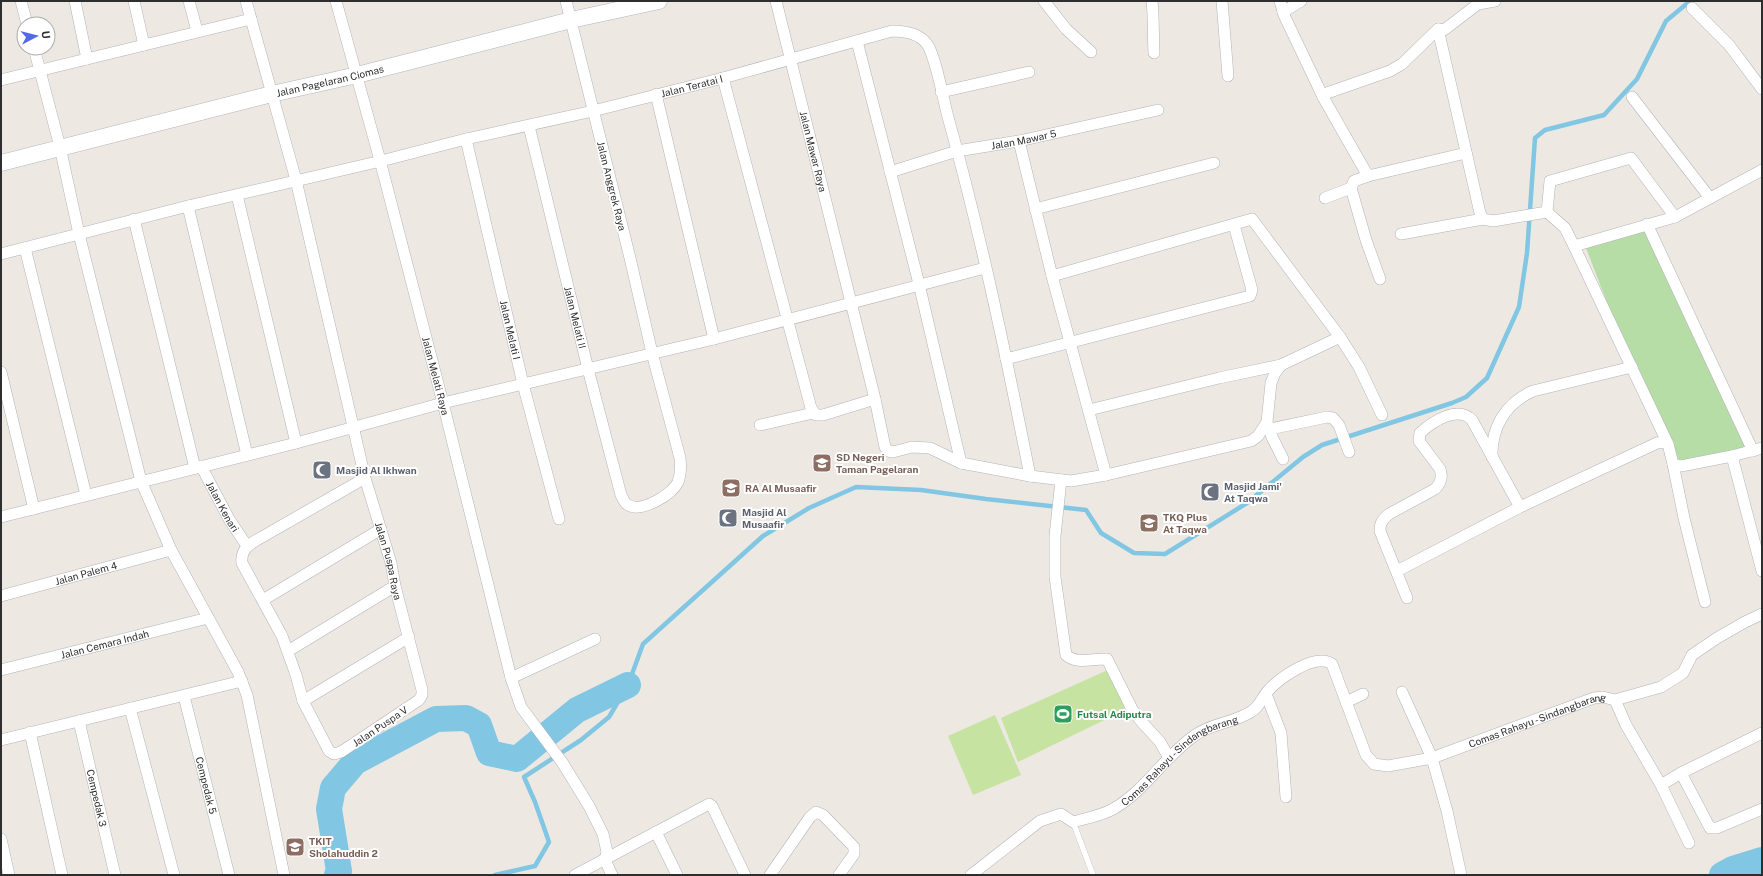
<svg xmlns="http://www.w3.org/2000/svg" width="1763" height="876" font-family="'Public Sans',sans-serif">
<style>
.green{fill:#b6dda5}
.pitch{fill:#c6e3a2}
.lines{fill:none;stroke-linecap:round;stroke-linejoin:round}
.stream{stroke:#81c6e3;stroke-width:4.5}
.river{stroke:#81c6e3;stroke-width:26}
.lane-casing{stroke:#b2b3bc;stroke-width:6}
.street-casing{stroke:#b2b3bc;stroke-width:12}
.secondary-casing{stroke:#b2b3bc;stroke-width:17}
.lane{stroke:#fff;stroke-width:5.5}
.street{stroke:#fff;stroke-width:11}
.secondary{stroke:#fff;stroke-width:16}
.labels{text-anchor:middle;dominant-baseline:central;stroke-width:4;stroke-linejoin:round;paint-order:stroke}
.street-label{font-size:10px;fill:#2e2e2e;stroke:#fff}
.education-label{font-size:10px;font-weight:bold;fill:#785e54;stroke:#fff;text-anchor:start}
.worship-label{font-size:10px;font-weight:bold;fill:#5b616d;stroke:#fff;text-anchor:start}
.leisure-label{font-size:10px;font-weight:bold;fill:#27864d;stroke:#fff;text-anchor:start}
</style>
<rect width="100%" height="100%" fill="#ede9e2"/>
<path class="green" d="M1645,228l106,229 -68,12 -51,-102 -46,-119z"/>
<path class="pitch" d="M1110,669l15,41 -107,52 -17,-44z
M995,715l26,60 -48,20 -25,-59z"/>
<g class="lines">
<path class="stream" d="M495,875l40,-9 14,-24 -14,-40 -11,-25 57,-37 28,-23 19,-32 15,-41 120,-108 46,-28 47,-21 65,3 65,9 100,11 15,23 33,20 31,1 82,-51 56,-46 19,-12 130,-42 14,-6 21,-19 32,-71 8,-54 8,-115 10,-8 59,-15 33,-36 29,-58 24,-20"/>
<path class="river" d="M337,875l2,-4 -10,-62 4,-21 22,-26 81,-43 30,-1 13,7 10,28 28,6 60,-49 51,-25
M1722,875l11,-6 29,-9"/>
<defs>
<path id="lane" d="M1073,822l20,53"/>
<g id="street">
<path d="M21,1l6,23"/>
<path d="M75,1l12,58"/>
<path d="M134,1l10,44"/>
<path d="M189,1l8,30"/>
<path id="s1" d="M246,1l50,179 69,298 26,85 4,23 27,104v5l-3,5 -78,52 -7,2 -5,-3 -26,-50 -7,-26 -14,-39 -40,-73c-2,-14 9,-20 20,-26l103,-59"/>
<path id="s2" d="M336,1l45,163 62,239 68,275 10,29 41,55 27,44 14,28 4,18 -2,8"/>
<path id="s3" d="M776,1l99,398"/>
<path d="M1044,1l22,28 25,23"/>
<path d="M1152,1c2,18 1,34 2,52"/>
<path d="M1222,1l6,75"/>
<path d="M1280,1l4,14 39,82 45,79 98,-23"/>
<path d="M1692,8l37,37 33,44"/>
<path d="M1283,12l18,-11"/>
<path d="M1438,29l42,184 3,6 10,2 54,-9"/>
<path d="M857,41l62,243 42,179"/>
<path d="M34,48l26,99 19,87 62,247 30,69 67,122 9,23 37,180"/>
<path d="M723,78l88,330 5,7h7l52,-16 10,48 3,4 5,1 19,-5 18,1 31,15 69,13 41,5 35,-6 145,-34 7,-5 9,-14 4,-39 4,-10 6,-8"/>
<path d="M1,80l250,-61"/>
<path d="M941,92l88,-20"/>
<path d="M656,94l58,245"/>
<path d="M1323,97l4,-4 63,-22 12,-7 36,-35 6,1 34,-26 17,-3"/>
<path d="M1632,97l78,101"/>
<path id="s4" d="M529,126l59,243 33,126c2,3 3,8 7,10 13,8 44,-10 50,-23 3,-8 3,-15 2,-24l-28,-105 -22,-95 -64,-257"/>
<path id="s5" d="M466,139l57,245 36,135"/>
<path d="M1019,141l33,135 54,199"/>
<path id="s6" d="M890,172l67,-21 62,-10 139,-31"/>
<path d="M1368,176l-14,5 -3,7 15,52 14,39"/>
<path d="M237,195l59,248"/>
<path d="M1325,198l26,-10"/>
<path d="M188,206l59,249"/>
<path d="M1035,209l179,-46"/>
<path d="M134,219l61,249"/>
<path d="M1647,224l106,227"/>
<path d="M1401,234l82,-15"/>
<path d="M1574,246l101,-29 87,-47"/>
<path d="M25,248l61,247"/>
<path id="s7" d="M1,254l187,-48 193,-45 85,-22 127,-28 130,-33 169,-47c13,0 27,2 35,13 9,13 16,55 21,73 33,118 58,238 82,359"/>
<path d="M1052,276l200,-57 88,118 19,30 23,48"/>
<path d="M1006,359l244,-63 2,-6 -18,-65"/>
<path d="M1,372l33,137"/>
<path d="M1089,410l130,-32 62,-13 59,-28"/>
<path d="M1267,423l5,14 11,22"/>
<path d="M760,425l53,-12"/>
<path d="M1270,429l57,-12 6,1 6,7 10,27"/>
<path d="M1668,444l-94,-198 -9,-18 -18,-16 3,-31 81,-23 44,59"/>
<path d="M1732,456l30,115"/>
<path d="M1492,457c-1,-30 14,-54 41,-66l99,-24"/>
<path d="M1673,464l11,54 21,84"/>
<path id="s8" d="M201,466l28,53 18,27"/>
<path d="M1061,480l-6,56v41l11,78c11,10 27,3 41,4l25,50 8,11 20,22 9,16"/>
<path d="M1,517l295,-74 147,-40 271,-64 271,-71"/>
<path d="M1397,571l123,-64 137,-64 8,-1 3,2 5,20 8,2 51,-10 30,-8"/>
<path id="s9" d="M1,596l170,-46"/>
<path d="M1407,598l-27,-67c0,-9 3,-12 9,-17l46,-25c6,-6 8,-12 5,-20l-21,-28 1,-8c12,-11 37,-28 52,-13l48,87"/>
<path d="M263,600l118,-71"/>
<path d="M288,651l107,-65"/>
<path id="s10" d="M1,670l207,-52"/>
<path d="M511,678l84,-39"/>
<path d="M1402,692l30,66 15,53 14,64"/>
<path d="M1266,694l15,39 5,64"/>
<path id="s11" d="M184,696l45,179"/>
<path d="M1615,700l11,25 35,60 28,58"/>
<path d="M303,701l106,-64"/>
<path d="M1346,702l17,-8"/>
<path d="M130,708l44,167"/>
<path id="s12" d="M79,721l36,154"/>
<path d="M30,732l32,143"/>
<path d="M1,740l241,-59"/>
<path d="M1681,773l29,55h7l45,-19"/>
<path d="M1661,785l20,-12 81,-40"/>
<path d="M656,832l21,43"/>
<path d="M1,839l8,36"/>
<path d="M605,860l7,15"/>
<path d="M575,875l134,-71 3,2 33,69"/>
<path d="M770,875l40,-58 6,-5 7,3 31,32v7l-15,21"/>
<path id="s13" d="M971,875l69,-54 21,-7 12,8c13,-4 28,-6 40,-13 32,-18 51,-52 81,-73 17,-13 41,-13 58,-25 8,-5 9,-12 15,-19 11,-13 48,-40 65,-28l34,91 8,9 14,2 44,-8 162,-60 9,-1 12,3 46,-13 22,-14 9,-18 25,-17 28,-16 17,-8"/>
</g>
<g id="secondary">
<path id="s14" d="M1,163l271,-69 85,-19 214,-55 88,-19"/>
</g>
</defs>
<use href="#lane" class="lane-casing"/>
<use href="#street" class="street-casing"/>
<use href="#secondary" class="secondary-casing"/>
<use href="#lane" class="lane"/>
<use href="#street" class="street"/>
<use href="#secondary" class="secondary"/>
</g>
<defs>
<symbol id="school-square" viewBox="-11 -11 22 22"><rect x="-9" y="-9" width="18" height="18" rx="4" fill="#8d6e63" stroke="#fff"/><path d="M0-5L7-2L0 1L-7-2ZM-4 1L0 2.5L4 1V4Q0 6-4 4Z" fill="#fff"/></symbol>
<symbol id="mosque-square" viewBox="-11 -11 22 22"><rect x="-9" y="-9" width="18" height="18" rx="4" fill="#6b7280" stroke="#fff"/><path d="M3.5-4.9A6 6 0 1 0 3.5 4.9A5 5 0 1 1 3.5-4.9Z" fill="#fff"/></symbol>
<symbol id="stadium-square" viewBox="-11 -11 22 22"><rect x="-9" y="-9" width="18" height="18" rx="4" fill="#2e9e5b" stroke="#fff"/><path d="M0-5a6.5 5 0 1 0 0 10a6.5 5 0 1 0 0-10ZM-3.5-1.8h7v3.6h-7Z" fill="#fff"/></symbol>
</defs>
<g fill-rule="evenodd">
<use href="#school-square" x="811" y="452" width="22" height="22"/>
<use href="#mosque-square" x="311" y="459" width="22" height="22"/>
<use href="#school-square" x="720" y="477" width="22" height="22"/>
<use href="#mosque-square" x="1199" y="481" width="22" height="22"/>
<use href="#mosque-square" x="717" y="507" width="22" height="22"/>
<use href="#school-square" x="1138" y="512" width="22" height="22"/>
<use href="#stadium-square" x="1052" y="703" width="22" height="22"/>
<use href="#school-square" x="284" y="836" width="22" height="22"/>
</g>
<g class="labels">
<g class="street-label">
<text stroke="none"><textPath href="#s14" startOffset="339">Jalan Pagelaran Ciomas</textPath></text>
<text stroke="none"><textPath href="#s7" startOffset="711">Jalan Teratai I</textPath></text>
<text stroke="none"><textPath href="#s6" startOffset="138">Jalan Mawar 5</textPath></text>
<text stroke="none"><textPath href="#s3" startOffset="155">Jalan Mawar Raya</textPath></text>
<text transform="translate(612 186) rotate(76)">Jalan Anggrek Raya</text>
<text stroke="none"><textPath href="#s4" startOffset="197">Jalan Melati II</textPath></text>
<text stroke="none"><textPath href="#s5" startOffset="196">Jalan Melati I</textPath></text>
<text stroke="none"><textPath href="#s2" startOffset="388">Jalan Melati Raya</textPath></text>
<text stroke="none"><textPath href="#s8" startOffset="46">Jalan Kenari</textPath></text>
<text stroke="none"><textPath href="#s1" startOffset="578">Jalan Puspa Raya</textPath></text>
<text stroke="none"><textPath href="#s9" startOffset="88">Jalan Palem 4</textPath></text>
<text stroke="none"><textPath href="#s10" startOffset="107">Jalan Cemara Indah</textPath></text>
<text stroke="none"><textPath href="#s13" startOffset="719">Comas Rahayu - Sindangbarang</textPath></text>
<text transform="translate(380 726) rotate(-34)">Jalan Puspa V</text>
<text stroke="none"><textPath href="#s13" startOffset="250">Comas Rahayu - Sindangbarang</textPath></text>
<text stroke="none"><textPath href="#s11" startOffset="92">Cempedak 5</textPath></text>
<text stroke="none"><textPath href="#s12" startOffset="79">Cempedak 3</textPath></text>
</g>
<g class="education-label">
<text x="836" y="457">SD Negeri<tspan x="836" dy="12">Taman Pagelaran</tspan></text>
<text x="745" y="488">RA Al Musaafir</text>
<text x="1163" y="517">TKQ Plus<tspan x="1163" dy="12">At Taqwa</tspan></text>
<text x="309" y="841">TKIT<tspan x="309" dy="12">Sholahuddin 2</tspan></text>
</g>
<g class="worship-label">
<text x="336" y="470">Masjid Al Ikhwan</text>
<text x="1224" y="486">Masjid Jami'<tspan x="1224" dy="12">At Taqwa</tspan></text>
<text x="742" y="512">Masjid Al<tspan x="742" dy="12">Musaafir</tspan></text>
</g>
<g class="leisure-label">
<text x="1077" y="714">Futsal Adiputra</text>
</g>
</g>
<rect width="1763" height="876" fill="none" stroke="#2e2e2e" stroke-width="4"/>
<g transform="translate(36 36) rotate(83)"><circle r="19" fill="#ffffff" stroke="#ababab"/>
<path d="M0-3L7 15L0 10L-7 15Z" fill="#546be8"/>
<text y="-6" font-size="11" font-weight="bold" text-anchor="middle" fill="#2e2e2e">U</text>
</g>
</svg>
